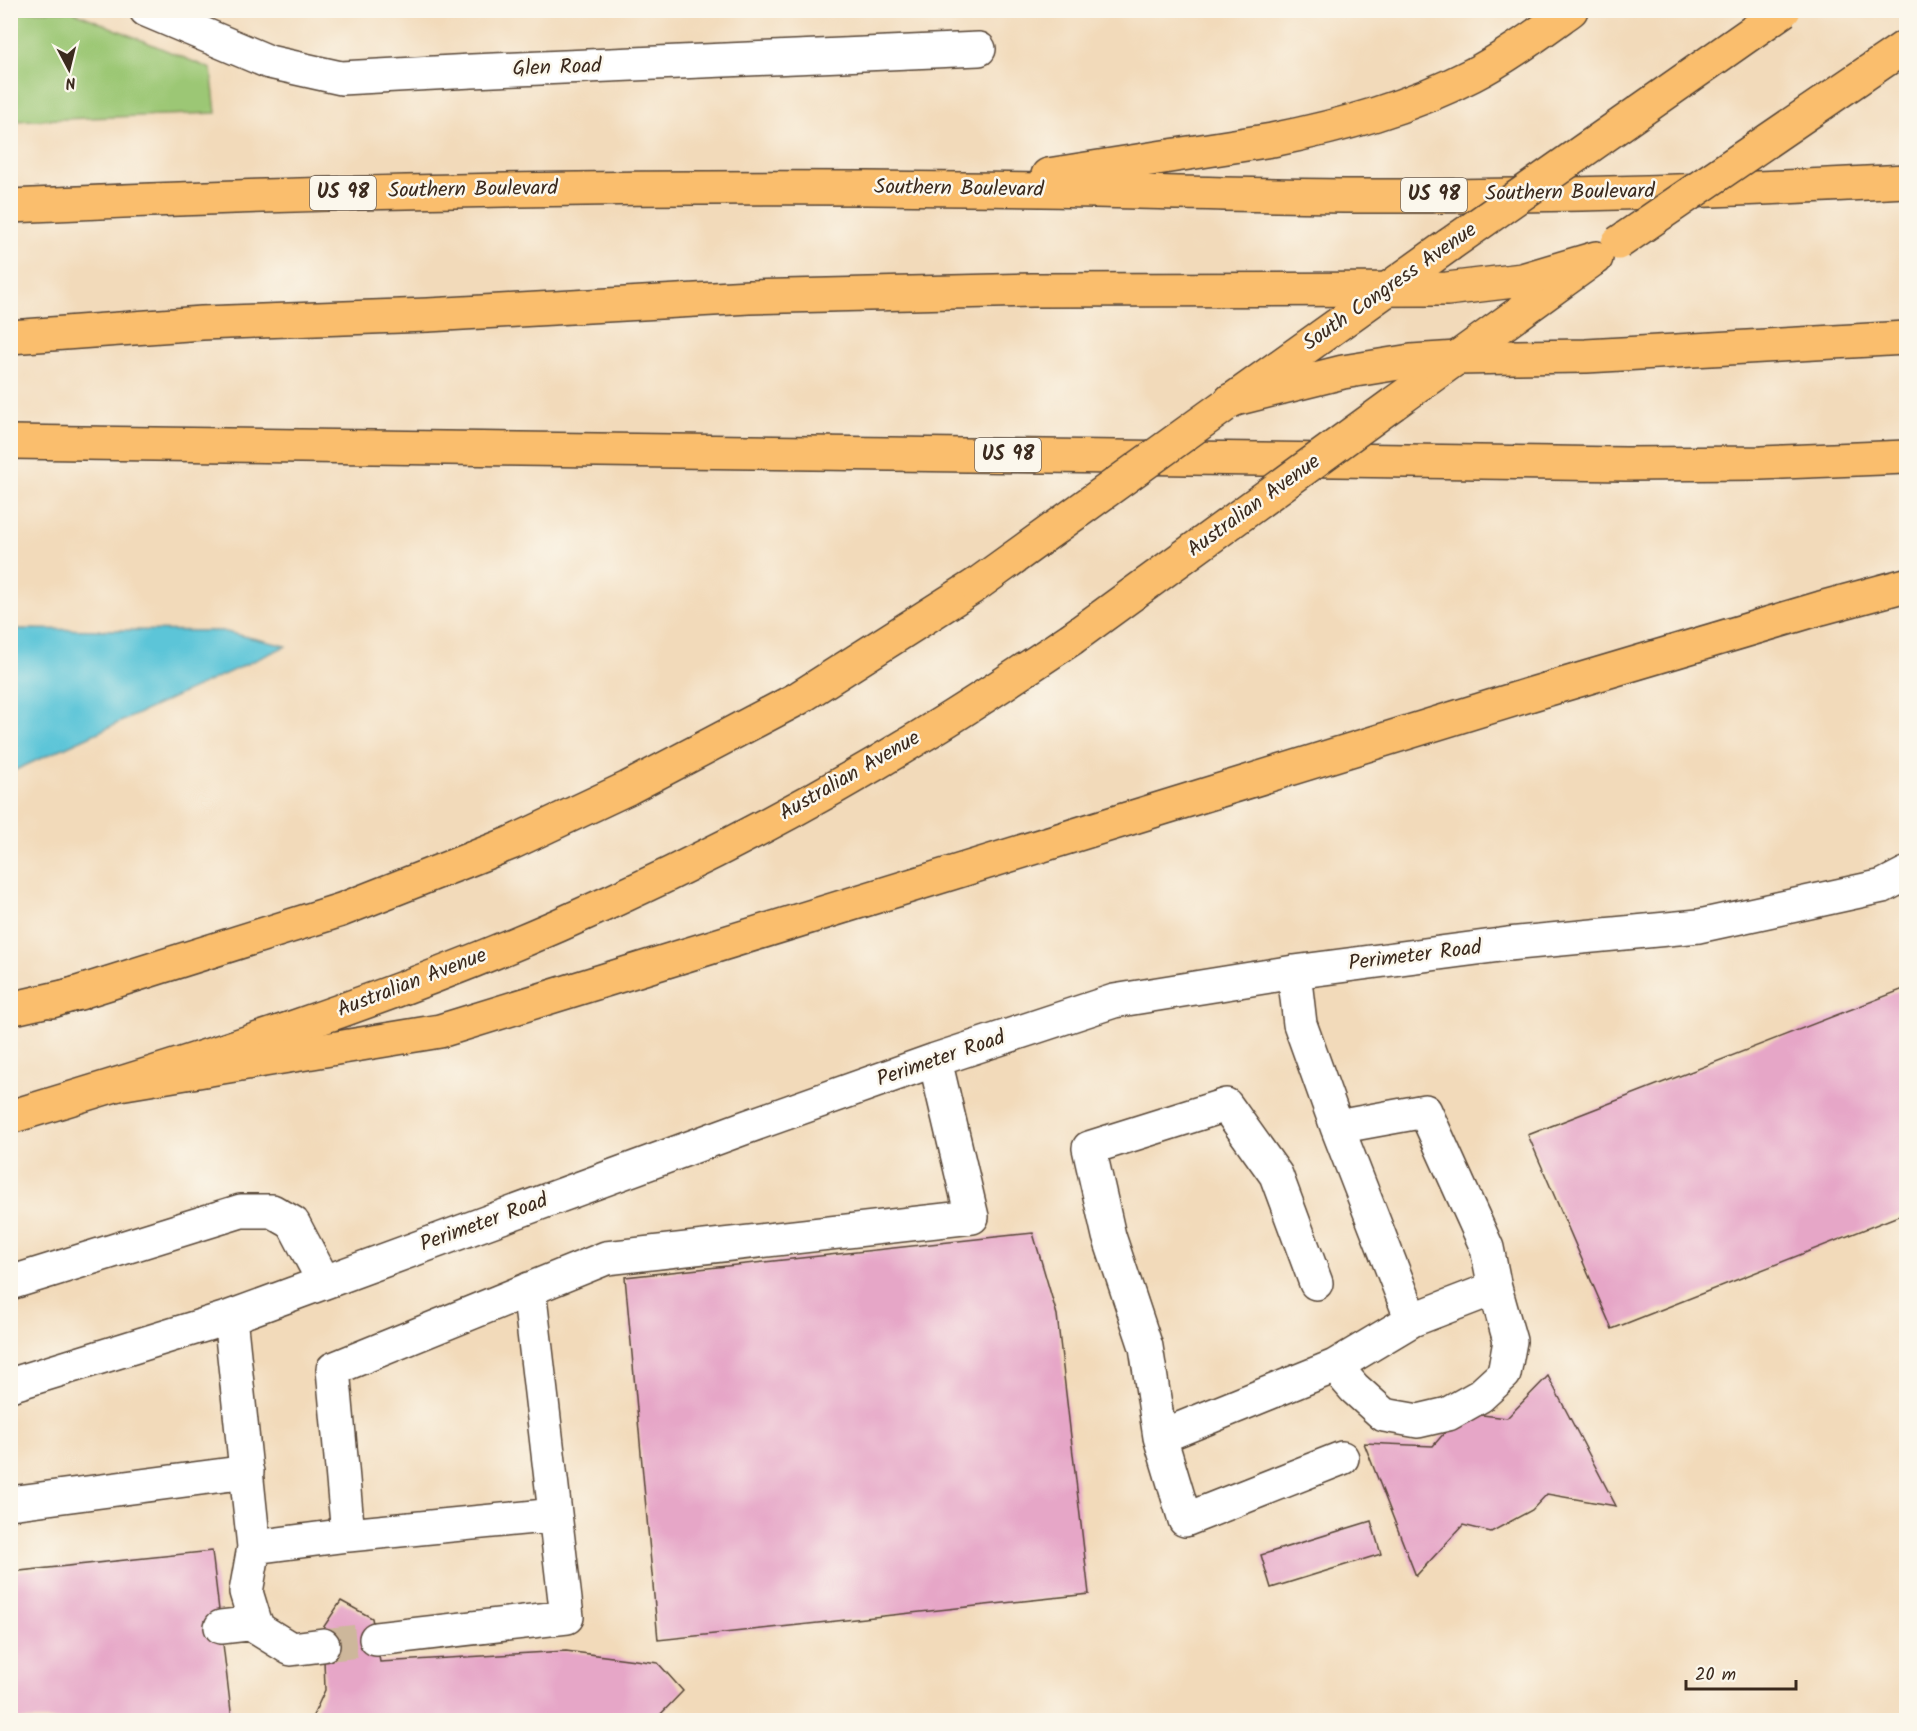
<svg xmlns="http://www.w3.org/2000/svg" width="1917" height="1731" font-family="Kalam,sans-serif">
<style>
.green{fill:#9cc774;stroke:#6c7849;stroke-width:1.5}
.water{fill:#5cc5d8;stroke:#4c787b;stroke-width:1.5}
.building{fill:#e6a6c7}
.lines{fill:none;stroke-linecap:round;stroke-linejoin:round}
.minor-tunnel{stroke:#cdb79b;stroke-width:33;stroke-dasharray:33 16;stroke-linecap:butt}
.minor-casing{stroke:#564435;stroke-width:36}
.major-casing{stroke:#564435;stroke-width:36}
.highway-casing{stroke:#564435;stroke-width:36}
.minor{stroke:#fff;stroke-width:33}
.major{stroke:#fabe6d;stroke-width:33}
.highway{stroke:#fabe6d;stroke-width:33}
.major-bridge-casing{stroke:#564435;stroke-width:36;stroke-linecap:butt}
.major-bridge{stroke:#fabe6d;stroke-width:33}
.labels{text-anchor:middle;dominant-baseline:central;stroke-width:5;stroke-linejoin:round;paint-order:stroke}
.shield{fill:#fbf7ec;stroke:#75685c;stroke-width:1.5}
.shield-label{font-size:20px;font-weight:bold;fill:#3b2a1e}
.street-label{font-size:21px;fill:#3b2a1e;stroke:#fbf7ec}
</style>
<rect width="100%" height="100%" fill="#fbf7ec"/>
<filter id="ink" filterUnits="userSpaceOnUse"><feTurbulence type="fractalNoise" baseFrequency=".0167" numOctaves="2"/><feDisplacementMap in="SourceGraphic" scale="12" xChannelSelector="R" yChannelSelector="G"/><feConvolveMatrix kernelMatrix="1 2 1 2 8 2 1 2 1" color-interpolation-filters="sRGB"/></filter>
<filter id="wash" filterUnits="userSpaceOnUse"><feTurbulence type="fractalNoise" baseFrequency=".008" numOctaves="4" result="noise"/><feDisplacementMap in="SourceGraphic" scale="24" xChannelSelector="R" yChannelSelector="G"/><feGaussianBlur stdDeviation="1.35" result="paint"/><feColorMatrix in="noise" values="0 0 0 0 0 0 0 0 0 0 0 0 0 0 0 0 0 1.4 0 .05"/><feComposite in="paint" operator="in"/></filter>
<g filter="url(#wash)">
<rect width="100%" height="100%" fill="#f2daba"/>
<path class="green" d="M10,11h62l139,58 5,44 -205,8z"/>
<path class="water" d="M11,629l211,2 64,15 -275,126z"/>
<g id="blocks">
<path class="building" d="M1906,988v225l-294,116 -84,-194z
M1033,1233l24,82 32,279 -431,46 -33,-363z
M1548,1376l68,130 -69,-12 -15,16 -41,22 -28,-7 -47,51 -52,-133 69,3 13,-15 28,-17 33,4z
M1371,1521l10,33 -110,34 -10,-33z
M212,1551l20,169h-222v-148z
M341,1601l31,17 8,44 186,-11 92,12 25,28 -28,29h-344l14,-30 -2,-62z"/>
</g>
</g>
<g filter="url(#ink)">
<use href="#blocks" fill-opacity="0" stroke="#564435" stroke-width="1.5"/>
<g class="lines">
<path class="minor-tunnel" d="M323,1645l53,-6"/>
<defs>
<path id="minor" d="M146,10l123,52 72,16 131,-7 507,-22
M1294,972l6,52 37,103 75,193 -77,46 -175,71 25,83 157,-62
M1337,1127l88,-16 62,137 8,40 -83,32
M10,1283l231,-72h31l21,12 31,59
M230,1317l24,230 -8,45 11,36 34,21 32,-4
M1335,1366l19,22 30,27 34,6 30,-7 32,-18 24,-22 6,-33 -15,-53
M10,1385l220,-68 511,-188 194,-69 179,-59 180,-29 214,-28 191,-18 184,-40 23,-12
M1160,1437l-14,-90 -37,-111 -20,-88 137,-43 50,70 40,108
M10,1503l237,-31
M348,1535l-15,-166 273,-111 366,-41 -37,-157
M254,1547l94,-12 207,-20
M221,1627l35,-4
M376,1639l191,-22 -38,-328"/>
<path id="major" d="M1231,401l218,-156
M1393,404l198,-143
M52,1001l289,-91 170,-67 117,-55 169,-89 179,-114
M10,1117c186,-56 371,-114 549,-192 123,-54 244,-116 359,-187 52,-31 102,-65 153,-99"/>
<path id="highway" d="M1048,175l224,-35c70,-14 136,-32 200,-65 35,-18 67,-42 99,-65
M10,206c318,-15 636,-21 953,-17 131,1 261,6 391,7 184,1 369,-5 552,-15
M10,337l192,-14 226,-8 321,-18 283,-7 415,-1 75,-9 74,-22
M1231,400l112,-28 68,-11 46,-3 129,-2 320,-18
M10,442l1616,22 135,-1 145,-6
M10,1009l70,-16
M119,1084l321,-53 1092,-337 289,-86 85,-23"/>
</defs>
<use href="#minor" class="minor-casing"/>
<use href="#major" class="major-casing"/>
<use href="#highway" class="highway-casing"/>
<use href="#minor" class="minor"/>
<use href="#major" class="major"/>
<use href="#highway" class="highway"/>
<defs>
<path id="major-bridge" d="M1618,243l288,-197
M1449,245l335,-235
M976,585l248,-179
M1071,639l322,-235"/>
</defs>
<use href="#major-bridge" class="major-bridge-casing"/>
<use href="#major-bridge" class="major-bridge"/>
</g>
</g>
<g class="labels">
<g class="shield">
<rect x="310" y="176" width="66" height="34" rx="4.5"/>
<rect x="1401" y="178" width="66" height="34" rx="4.5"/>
<rect x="975" y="438" width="66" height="34" rx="4.5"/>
</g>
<g class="shield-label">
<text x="343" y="193">US 98</text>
<text x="1434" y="195">US 98</text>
<text x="1008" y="455">US 98</text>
</g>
<g class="street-label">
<text transform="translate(557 68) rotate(-2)">Glen Road</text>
<text transform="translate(959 189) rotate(1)">Southern Boulevard</text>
<text transform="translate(473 190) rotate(-1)">Southern Boulevard</text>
<text transform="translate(1570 193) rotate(-1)">Southern Boulevard</text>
<text transform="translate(1390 287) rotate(-35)">South Congress Avenue</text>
<text transform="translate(1254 506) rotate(-36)">Australian Avenue</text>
<text transform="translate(850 776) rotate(-30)">Australian Avenue</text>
<text transform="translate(1415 956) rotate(-7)">Perimeter Road</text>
<text transform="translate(412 983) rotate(-21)">Australian Avenue</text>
<text transform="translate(941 1059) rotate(-19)">Perimeter Road</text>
<text transform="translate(484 1223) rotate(-20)">Perimeter Road</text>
</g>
</g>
<rect width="1917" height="1731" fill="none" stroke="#fbf7ec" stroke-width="36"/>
<g transform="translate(69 69) rotate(173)" stroke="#fbf7ec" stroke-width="4.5" paint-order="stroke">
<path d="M0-4.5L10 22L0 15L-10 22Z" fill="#3b2a1e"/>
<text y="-9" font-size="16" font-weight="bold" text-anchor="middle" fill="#3b2a1e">N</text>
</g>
<path d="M1686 1680v9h110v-9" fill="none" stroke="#3b2a1e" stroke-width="3"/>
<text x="1695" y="1680" font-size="18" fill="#3b2a1e" stroke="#fbf7ec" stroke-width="4.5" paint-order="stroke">20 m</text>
</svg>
